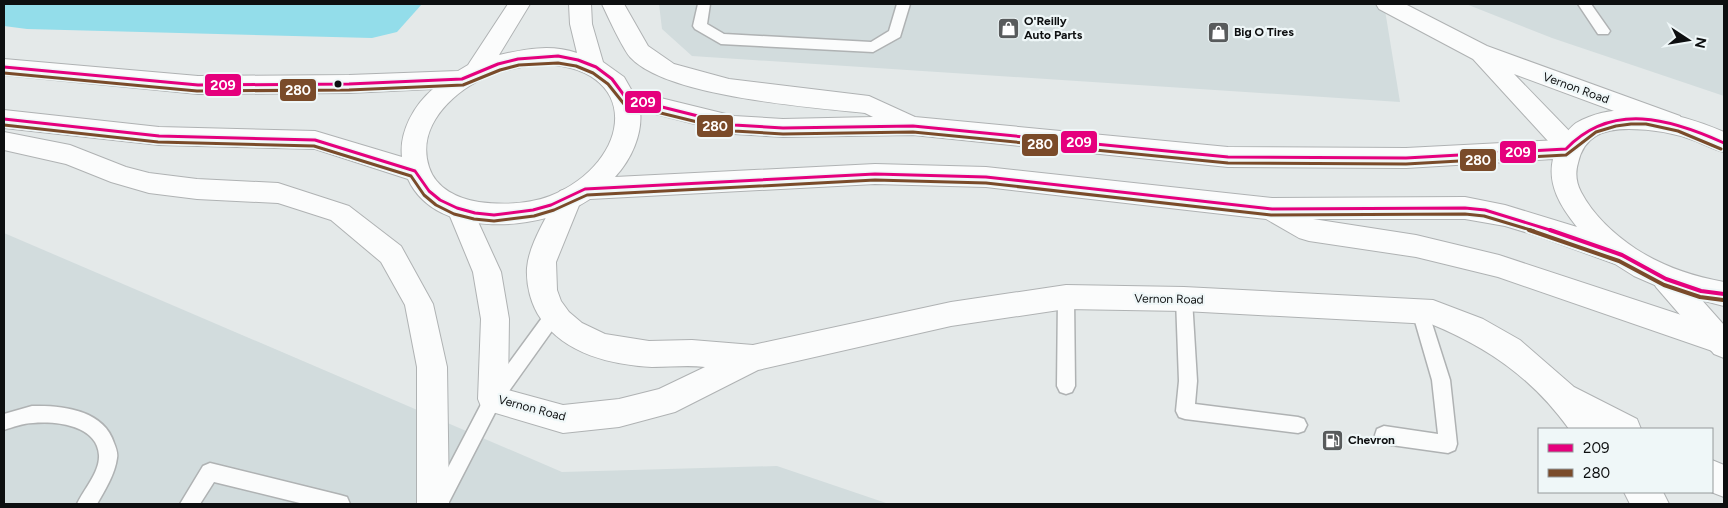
<svg xmlns="http://www.w3.org/2000/svg" width="1728" height="508" font-family="Figtree,sans-serif">
<style>
.built{fill:#d2dcdd}
.green{fill:#93ddea}
.lines{fill:none;stroke-linecap:round;stroke-linejoin:round}
.lane-casing{stroke:#afb2b3;stroke-width:3}
.street-casing{stroke:#afb2b3;stroke-width:2}
.secondary-casing{stroke:#afb2b3;stroke-width:2}
.primary-casing{stroke:#afb2b3;stroke-width:2}
.lane{fill:#fbfcfc;fill-rule:evenodd}
.street{fill:#fbfcfc;fill-rule:evenodd}
.secondary{fill:#fbfcfc;fill-rule:evenodd}
.primary{fill:#fbfcfc;fill-rule:evenodd}
.bus-1-far1-casing{stroke:#eff7f8;stroke-width:6}
.bus-1-casing{stroke:#eff7f8;stroke-width:8}
.bus-2-far1-casing{stroke:#eff7f8;stroke-width:6}
.bus-2-casing{stroke:#eff7f8;stroke-width:8}
.bus-1-far1{stroke:#e5007d;stroke-width:3}
.bus-1{stroke:#e5007d;stroke-width:4}
.bus-2-far1{stroke:#7a4b2a;stroke-width:3}
.bus-2{stroke:#7a4b2a;stroke-width:4}
.bus-dot{fill:#0d0f10;stroke:#eff7f8;stroke-width:2}
.labels{text-anchor:middle;dominant-baseline:central;stroke-width:4.5;stroke-linejoin:round;paint-order:stroke}
.poi-label{font-size:12px;font-weight:bold;fill:#0d0f10;stroke:#eff7f8;text-anchor:start}
.street-label{font-size:12px;fill:#0d0f10;stroke:#eff7f8}
.line-badge{stroke:#eff7f8;stroke-width:2}
.badge-label{font-size:14px;text-anchor:middle;font-weight:bold;fill:#fff}
</style>
<rect width="100%" height="100%" fill="#e4e9e9"/>
<path class="built" d="M659,4h725l16,98 -708,-46 -30,-27z
M1466,4h258v92l-172,-58z
M4,233l558,239 215,-6 112,38h-885z"/>
<path class="green" d="M4,4h418l-25,28 -25,6 -345,-9 -23,-3z"/>
<g class="lines">
<defs>
<path id="lane" d="M698,4h12l-3,20 17,10 147,8 18,-11 8,-27h13l-10,33 -27,15 -152,-8 -26,-15 -2,-3z
M1578,4h13l19,27 -2,3h-10z
M1066,290l6,2 2,5 1,89 -3,6 -6,2 -6,-2 -3,-6 1,-89 2,-5z
M1184,292l6,2 2,5 5,82 -2,23 103,13 6,2 3,6 -3,6 -6,2 -113,-14 -6,-2 -3,-6 3,-30 -3,-82 2,-5z
M1420,304l6,2 2,5 22,69 7,64 -2,6 -7,3 -64,-9 -7,-3 -2,-6 2,-6 7,-3 54,8 -6,-54 -20,-69 2,-5z
M553,309l6,2 2,5 -2,5 -60,84 -51,99h-19l58,-111 60,-82z
M32,406c30,-1 72,4 82,37 2,5 4,10 3,15 -2,16 -12,32 -20,46h-20c7,-15 23,-32 22,-49 -2,-30 -43,-34 -66,-32 -10,0 -20,4 -29,7v-16z
M210,463l130,32 7,2 3,7h-46l-90,-22 -14,22h-20l23,-38z"/>
<path id="street" d="M569,188l9,3 4,7 -26,64 1,28 4,11 8,11 13,11 23,11 44,7 43,-1 61,5 198,-43 115,-17 118,2 249,13 50,19 37,21 54,47 63,32 4,10h-72c-37,-51 -80,-81 -138,-105l-247,-13 -118,-2 -115,17 -193,44 -83,42 -56,15 -56,6 -81,-24 -4,-10 3,-80 -8,-47 -26,-63 4,-7 9,-4 9,4 32,70 8,47 -1,71 55,15 56,-6 40,-10 46,-22c-17,-2 -35,0 -53,0 -40,-2 -87,-13 -111,-48 -10,-14 -15,-34 -14,-51 2,-24 19,-49 29,-70l4,-7z
M1712,460l12,5v32l-13,-5z
M1624,492h39l6,12h-39z"/>
<path id="secondary" d="M1376,4h29l82,42 193,70 3,7 -3,7 -9,2 -157,-58 63,65 4,7 -4,7 -9,3 -9,-3 -86,-94 -94,-50z
M1666,267l10,4 48,54v33l-10,-4 -58,-67 -4,-8 4,-8z"/>
<path id="primary" d="M508,4h22l-31,51c26,-6 52,-11 78,-2l-7,-29 -1,-20h22l1,20 11,38 21,15 8,14 102,25 49,3 90,-2 -8,-4c-54,-6 -199,-16 -235,-56 -8,-10 -22,-40 -28,-53h22l24,42 26,18 55,15 140,17 46,21 313,30 178,1 154,-8c5,-5 10,-13 16,-17 44,-25 104,-10 148,9v20c-10,-2 -18,-7 -28,-11 -21,-8 -45,-12 -67,-12 -26,0 -45,7 -51,34 -3,10 -2,19 3,29 12,23 34,43 55,57 28,18 56,27 88,33v24l-51,-13 -39,-17 -19,-12 -77,-28 -33,-10 -40,-7h-152l103,16 83,20 225,74v24l-3,1 -223,-77 -82,-20 -107,-16 -10,-3 -33,-19 -280,-32 -111,-3 -285,15c-47,32 -154,42 -182,-20l-93,-30 -156,-4 -155,-17v-18l155,17 156,4 87,26c-3,-25 12,-52 31,-68l-84,4 -151,1 -194,-19v-16l194,17 151,-1 109,-4 10,-6zM537,64c107,0 97,98 13,132 -21,8 -48,9 -71,6 -20,-3 -43,-13 -50,-35 -14,-43 28,-79 64,-93 14,-5 29,-7 44,-10zM640,110l94,24 49,3 130,-2 315,32 178,1 147,-9c-6,26 8,48 24,68l-72,-22 -40,-8 -193,1 -286,-31 -111,-3 -260,13c16,-17 28,-43 25,-67z
M4,132l66,13 56,22 23,6 48,6 81,4 71,23 52,40 32,58 14,63 2,137h-32v-137l-12,-62 -24,-43 -50,-42 -53,-17 -81,-4 -48,-6 -38,-11 -45,-18 -62,-14z"/>
</defs>
<use href="#lane" class="lane-casing"/>
<use href="#street" class="street-casing"/>
<use href="#secondary" class="secondary-casing"/>
<use href="#primary" class="primary-casing"/>
<use href="#lane" class="lane"/>
<use href="#street" class="street"/>
<use href="#secondary" class="secondary"/>
<use href="#primary" class="primary"/>
<defs>
<path id="bus-1-far1" d="M4,67l194,18 151,-1 113,-5 36,-15 20,-5 40,-3 20,4 18,7 16,12 14,19 108,27 49,3 130,-2 315,31 178,1 160,-9c46,-48 105,-30 158,-6
M4,119l155,17 156,4 100,31 14,20 11,9 17,8 18,5 19,2 39,-5 18,-5 34,-16 290,-15 111,3 286,32 193,-1 20,2 68,21"/>
<path id="bus-1" d="M1550,230l72,25 44,24 35,12 23,3"/>
<path id="bus-2-far1" d="M4,73l193,18 152,-1 114,-5 37,-15 19,-5 39,-2 18,3 17,7 15,11 16,20 110,27 49,3 130,-2 315,31 178,1 160,-9 30,-23 20,-6 15,-2h15l32,7 43,18
M4,125l154,17 156,4 97,30 13,19 12,10 18,9 20,5 20,2 40,-5 20,-6 33,-15 288,-15 111,3 285,32 194,-1 19,2 50,15"/>
<path id="bus-2" d="M1529,230l90,31 45,24 36,12 23,3"/>
</defs>
<use href="#bus-1-far1" class="bus-1-far1-casing"/>
<use href="#bus-1" class="bus-1-casing"/>
<use href="#bus-2-far1" class="bus-2-far1-casing"/>
<use href="#bus-2" class="bus-2-casing"/>
<use href="#bus-1-far1" class="bus-1-far1"/>
<use href="#bus-1" class="bus-1"/>
<use href="#bus-2-far1" class="bus-2-far1"/>
<use href="#bus-2" class="bus-2"/>
</g>
<defs>
<symbol id="shop-square" viewBox="-11 -11 22 22"><rect x="-9" y="-9" width="18" height="18" rx="4" fill="#585b5c" stroke="#eff7f8"/><path d="M-5-2.5h2.3a2.7 3.5 0 0 1 5.4 0H5L5.5 6h-11ZM-1.5-2.5h3a1.5 2.3 0 0 0-3 0Z" fill="#fff"/></symbol>
<symbol id="fuel-square" viewBox="-11 -11 22 22"><rect x="-9" y="-9" width="18" height="18" rx="4" fill="#585b5c" stroke="#eff7f8"/><path d="M-5.5-6h7V0h2V4h1.3V-2.5L3-4.5l.8-.8L6-3V5H2.5V1h-1V6h-7ZM-4.2-4.7v3.2H.2V-4.7Z" fill="#fff"/></symbol>
</defs>
<g fill-rule="evenodd">
<use href="#shop-square" x="996" y="16" width="25" height="25"/>
<use href="#shop-square" x="1206" y="20" width="25" height="25"/>
<use href="#fuel-square" x="1320" y="428" width="25" height="25"/>
</g>
<circle class="bus-dot" cx="338" cy="84" r="4.5"/>
<g class="labels">
<g class="poi-label">
<text x="1024" y="21">O'Reilly<tspan x="1024" dy="14">Auto Parts</tspan></text>
<text x="1234" y="32">Big O Tires</text>
<text x="1348" y="440">Chevron</text>
</g>
<g class="street-label">
<text transform="translate(1576 88) rotate(20)">Vernon Road</text>
<text transform="translate(1169 299) rotate(1)">Vernon Road</text>
<text transform="translate(532 408) rotate(15)">Vernon Road</text>
</g>
</g>
<g class="line-badge">
<rect x="204" y="73" width="38" height="24" rx="5" fill="#e5007d"/>
<rect x="279" y="78" width="38" height="24" rx="5" fill="#7a4b2a"/>
<rect x="624" y="90" width="38" height="24" rx="5" fill="#e5007d"/>
<rect x="696" y="114" width="38" height="24" rx="5" fill="#7a4b2a"/>
<rect x="1060" y="130" width="38" height="24" rx="5" fill="#e5007d"/>
<rect x="1021" y="133" width="38" height="24" rx="5" fill="#7a4b2a"/>
<rect x="1499" y="140" width="38" height="24" rx="5" fill="#e5007d"/>
<rect x="1459" y="148" width="38" height="24" rx="5" fill="#7a4b2a"/>
</g>
<g class="badge-label">
<text x="223" y="90">209</text>
<text x="298" y="95">280</text>
<text x="643" y="107">209</text>
<text x="715" y="131">280</text>
<text x="1079" y="147">209</text>
<text x="1040" y="149">280</text>
<text x="1518" y="157">209</text>
<text x="1478" y="165">280</text>
</g>
<rect width="1728" height="508" fill="none" stroke="#0d0f10" stroke-width="10"/>
<rect x="1538" y="428" width="175" height="65" fill="#eff7f8" stroke="#959a9b"/>
<rect x="1548" y="444" width="25" height="8" fill="#e5007d" stroke="#959a9b"/>
<text x="1583" y="453" font-size="15" fill="#0d0f10">209</text>
<rect x="1548" y="469" width="25" height="8" fill="#7a4b2a" stroke="#959a9b"/>
<text x="1583" y="478" font-size="15" fill="#0d0f10">280</text>
<g transform="translate(1688 40) rotate(102)" stroke="#eff7f8" stroke-width="4" paint-order="stroke">
<path d="M0-4L9 19L0 12L-9 19Z" fill="#0d0f10"/>
<text y="-8" font-size="14" font-weight="bold" text-anchor="middle" fill="#0d0f10">N</text>
</g>
</svg>
